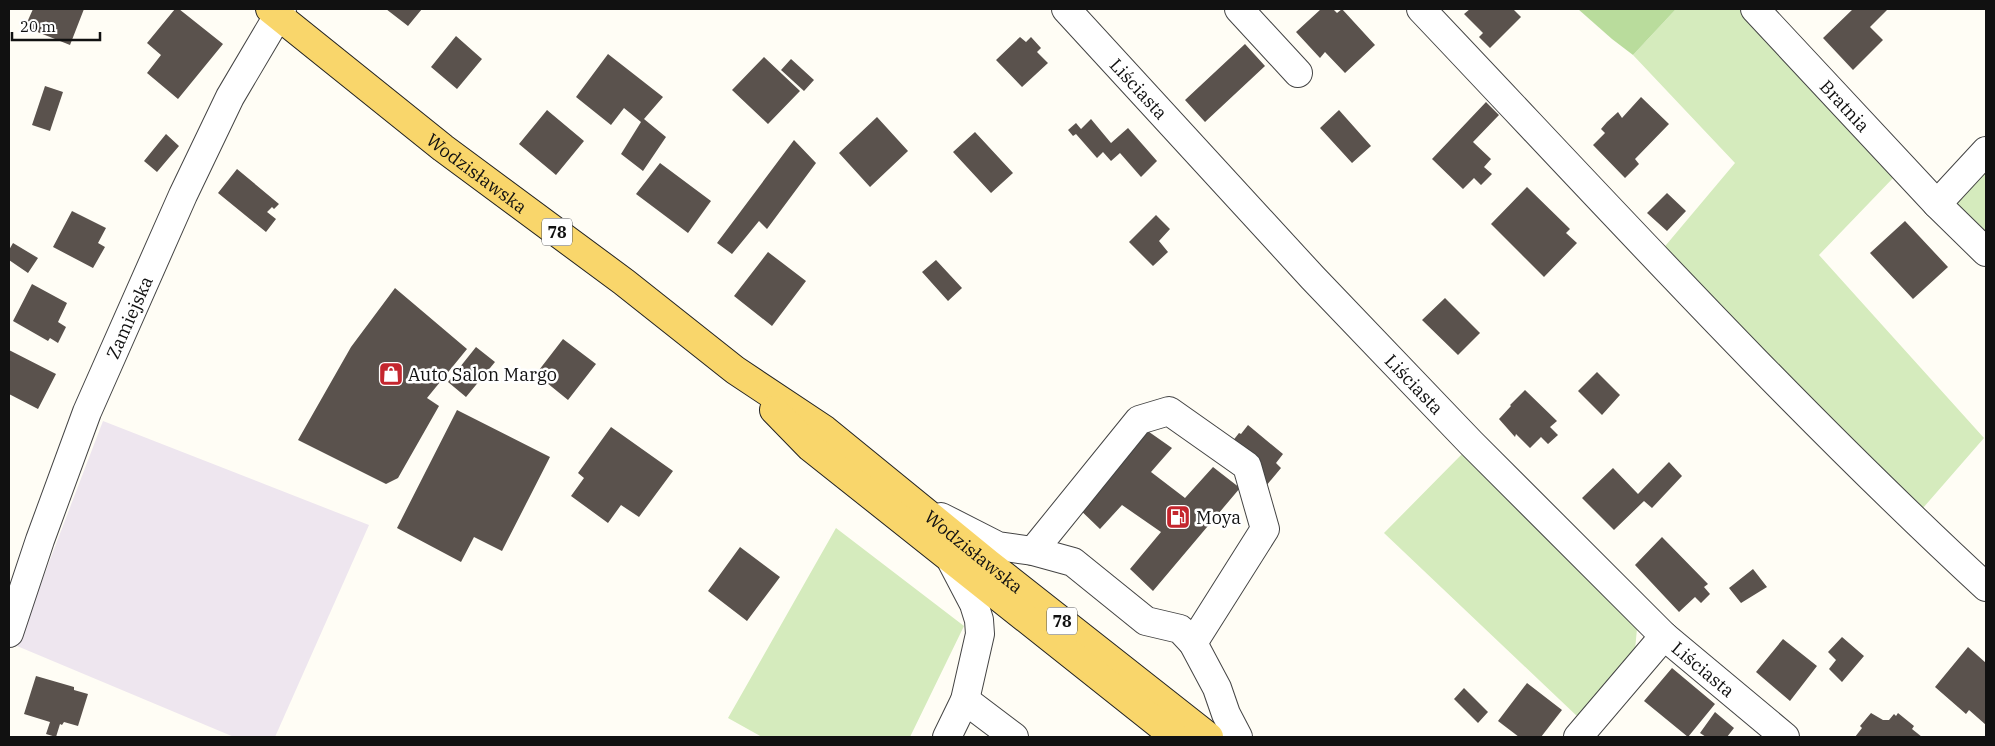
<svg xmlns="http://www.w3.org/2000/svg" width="1995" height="746" font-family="'IBM Plex Serif',serif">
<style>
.industrial{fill:#eee6ef}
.green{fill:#d5ebbd}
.forest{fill:#b9dc9c}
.building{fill:#5a524d}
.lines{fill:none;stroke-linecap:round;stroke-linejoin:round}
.minor-casing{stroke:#444;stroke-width:30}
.major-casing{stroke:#222;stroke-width:30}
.minor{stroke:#fff;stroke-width:28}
.major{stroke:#f9d66b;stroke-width:28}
.labels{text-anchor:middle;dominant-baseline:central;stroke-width:5;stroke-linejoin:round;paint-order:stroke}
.shield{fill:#fff;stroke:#585858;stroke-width:1}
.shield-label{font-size:16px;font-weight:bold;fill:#111}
.street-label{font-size:18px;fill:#111;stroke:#fff}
.poi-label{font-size:18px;fill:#111;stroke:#fff;text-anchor:start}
</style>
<rect width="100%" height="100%" fill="#fffdf5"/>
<path class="industrial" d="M103,421l266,104 -94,212h-41l-217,-91z"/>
<path class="green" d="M1676,9h64l155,167 -76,79 165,183 -61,70 -262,-257 74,-88 -102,-108z
M1986,164v68l-36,-32z
M1465,451l172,178 -3,31 -55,58 -195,-185z
M836,528l128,98 -54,111h-148l-34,-19z"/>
<path class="forest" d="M1578,9h98l-43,46 -21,-16z"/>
<path class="building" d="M33,9h51l-14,36 -45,-18z
M175,9h4l44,35 -45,55 -31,-26 14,-18 -14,-12z
M386,9h36l-14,17z
M1321,9h12l4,4 5,-4 33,36 -30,28 -20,-21 -5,6 -24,-26z
M1470,9h43l8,8 -31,31 -11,-11 4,-4 -19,-19z
M1853,9h35l-18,18 13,13 -30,30 -30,-32z
M456,36l26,23 -25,30 -26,-22z
M1020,37l6,5 5,-5 10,11 -4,4 11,11 -26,24 -26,-27z
M1245,44l20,22 -60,56 -20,-22z
M608,54l55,43 -19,22 22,18 -23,34 -22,-17 20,-32 -17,-14 -13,17 -35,-28z
M764,57l36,34 -32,33 -36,-34z
M791,59l23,21 -10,11 -23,-21z
M45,86l18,6 -13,39 -18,-6z
M1641,97l28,27 -34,35 4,5 -14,14 -32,-33 12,-12 -4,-4 6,-7 11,-10 4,6z
M1486,102l13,13 -26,27 18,17 -7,8 8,7 -11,11 -7,-7 -11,11 -31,-30z
M547,110l37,31 -28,34 -37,-31z
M1339,110l32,36 -19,17 -32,-35z
M877,117l31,34 -38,36 -31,-34z
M1091,119l20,24 17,-15 29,33 -16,16 -21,-24 -9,8 -8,-9 -6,6 -21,-24 -3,2 -5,-6 8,-7 5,6z
M975,132l38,41 -22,20 -38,-41z
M166,134l13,12 -22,26 -13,-11z
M794,140l22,23 -49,66 -8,-8 -27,33 -15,-11z
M660,163l51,38 -23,32 -52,-39z
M237,169l42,35 -5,5 -2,-2 -5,5 9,7 -10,13 -48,-39z
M1527,187l43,42 -4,4 11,10 -33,34 -53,-53z
M1667,193l19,18 -19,20 -20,-18z
M72,211l34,17 -8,15 7,4 -12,21 -40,-21z
M1156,215l14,14 -11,12 9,11 -15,14 -24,-24z
M1905,221l43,46 -35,32 -43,-46z
M13,243l25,15 -10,15 -19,-13v-10z
M768,252l38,29 -34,45 -38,-30z
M936,260l26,28 -14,13 -26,-29z
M32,284l35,19 -9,19 8,5 -8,16 -8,-5 -2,3 -35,-20z
M395,288l72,61 -40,49 12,8 -41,72 -12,6 -88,-44 53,-93z
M1445,298l35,35 -22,22 -36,-35z
M563,339l33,25 -28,36 -32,-26z
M476,347l19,15 -29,35 -18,-15z
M9,350l47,24 -18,35 -29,-15z
M1597,372l23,23 -18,20 -24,-24z
M1525,390l32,31 -7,6 8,8 -10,9 -7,-7 -11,11 -14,-14 -1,3 -16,-18 12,-13 -1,-1z
M457,410l93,47 -48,94 -28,-14 -13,25 -64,-34z
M1248,425l35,29 -7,9 5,5 -15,18 -42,-34 15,-19 2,1z
M611,427l62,44 -34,46 -18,-12 -13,18 -37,-27 13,-18 -6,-5z
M1142,427l30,21 -21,24 34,26 28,-31 27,21 -87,103 -23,-22 31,-37 -39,-27 -22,24 -27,-26z
M1669,462l13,14 -30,32 -8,-7 -30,29 -32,-32 31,-30 25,26z
M1662,537l46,47 -4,3 6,7 -9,9 -6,-6 -16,15 -44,-47z
M740,547l40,30 -33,44 -39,-30z
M1753,569l14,18 -26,16 -12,-15z
M1842,637l22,19 -22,26 -13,-13 7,-9 -8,-8z
M1783,639l34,27 -27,35 -34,-29z
M1968,647l18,16v62l-17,-15 -3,4 -31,-27z
M1672,668l43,36 -27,33 -44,-36z
M36,676l38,11v3l14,4 -10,32 -14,-4 -2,3 -2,-1 -4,13 -10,-3 4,-12 -26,-8z
M1527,683l35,27 -21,27h-22l-21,-16z
M1464,688l24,24 -10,11 -24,-24z
M1715,712l19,16 -7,9h-21l-6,-4z
M1871,713l12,7h6l5,-6 2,2 2,-3 16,13 -2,3 10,8h-67l7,-9 -2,-2z"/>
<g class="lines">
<defs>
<g id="minor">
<path id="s1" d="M1066,9l247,269 158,165 193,193 121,101"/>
<path d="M1239,9l59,64"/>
<path d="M1421,9c185,195 367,395 565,578"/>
<path id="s2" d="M1755,9l182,195 49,48"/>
<path d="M1937,204l49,-53"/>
<path d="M941,517l57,29 35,5 40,11 73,59 34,8 13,14 24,45 9,26 12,23"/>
<path d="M1033,551l106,-131 30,-9 78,55 18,63 -72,114"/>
<path id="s3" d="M9,633l31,-93 47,-128 96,-217 47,-98 52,-88"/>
<path d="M965,700l49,37"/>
<path d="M947,737l18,-37 15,-66 -1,-14 -5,-16 -22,-42"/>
<path d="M1578,737l86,-101"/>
</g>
<g id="major">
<path id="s4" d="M270,9l173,139 181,134 111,88 90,60 163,133 221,174"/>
<path d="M774,410l36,37 365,290"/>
</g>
</defs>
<use href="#minor" class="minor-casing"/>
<use href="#major" class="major-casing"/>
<use href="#minor" class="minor"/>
<use href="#major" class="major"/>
</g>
<defs>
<symbol id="shop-square" viewBox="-11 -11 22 22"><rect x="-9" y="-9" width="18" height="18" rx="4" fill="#c4262e" stroke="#fff"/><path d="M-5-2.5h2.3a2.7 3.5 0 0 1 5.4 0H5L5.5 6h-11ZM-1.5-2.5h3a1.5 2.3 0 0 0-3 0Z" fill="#fff"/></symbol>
<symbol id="fuel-square" viewBox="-11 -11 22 22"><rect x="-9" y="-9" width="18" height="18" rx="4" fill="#c4262e" stroke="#fff"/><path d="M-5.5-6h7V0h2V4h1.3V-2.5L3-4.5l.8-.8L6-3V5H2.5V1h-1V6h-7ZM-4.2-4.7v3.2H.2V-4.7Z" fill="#fff"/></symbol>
</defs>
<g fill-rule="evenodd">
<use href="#shop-square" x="377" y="360" width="28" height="28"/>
<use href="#fuel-square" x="1164" y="503" width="28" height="28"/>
</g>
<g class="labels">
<g class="shield">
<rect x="542" y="218.5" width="30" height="27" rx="4"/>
<rect x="1047" y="607.5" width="30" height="27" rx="4"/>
</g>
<g class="shield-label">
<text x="557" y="232">78</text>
<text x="1062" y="621">78</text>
</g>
<g class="street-label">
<text stroke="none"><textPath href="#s1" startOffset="108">Liściasta</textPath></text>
<text stroke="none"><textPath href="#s2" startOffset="132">Bratnia</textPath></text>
<text stroke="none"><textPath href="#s4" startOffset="264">Wodzisławska</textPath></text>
<text stroke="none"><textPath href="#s3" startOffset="338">Zamiejska</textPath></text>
<text stroke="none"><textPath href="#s1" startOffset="512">Liściasta</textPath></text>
<text stroke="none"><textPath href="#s4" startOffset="889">Wodzisławska</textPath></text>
<text stroke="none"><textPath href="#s1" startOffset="918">Liściasta</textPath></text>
</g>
<g class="poi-label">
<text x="408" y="374">Auto Salon Margo</text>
<text x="1196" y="517">Moya</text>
</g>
</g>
<rect width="1995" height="746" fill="none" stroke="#111111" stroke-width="20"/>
<path d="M12 32v8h88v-8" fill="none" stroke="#111111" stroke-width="2.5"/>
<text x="20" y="32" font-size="15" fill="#111111" stroke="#ffffff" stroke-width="4" paint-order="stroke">20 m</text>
</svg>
